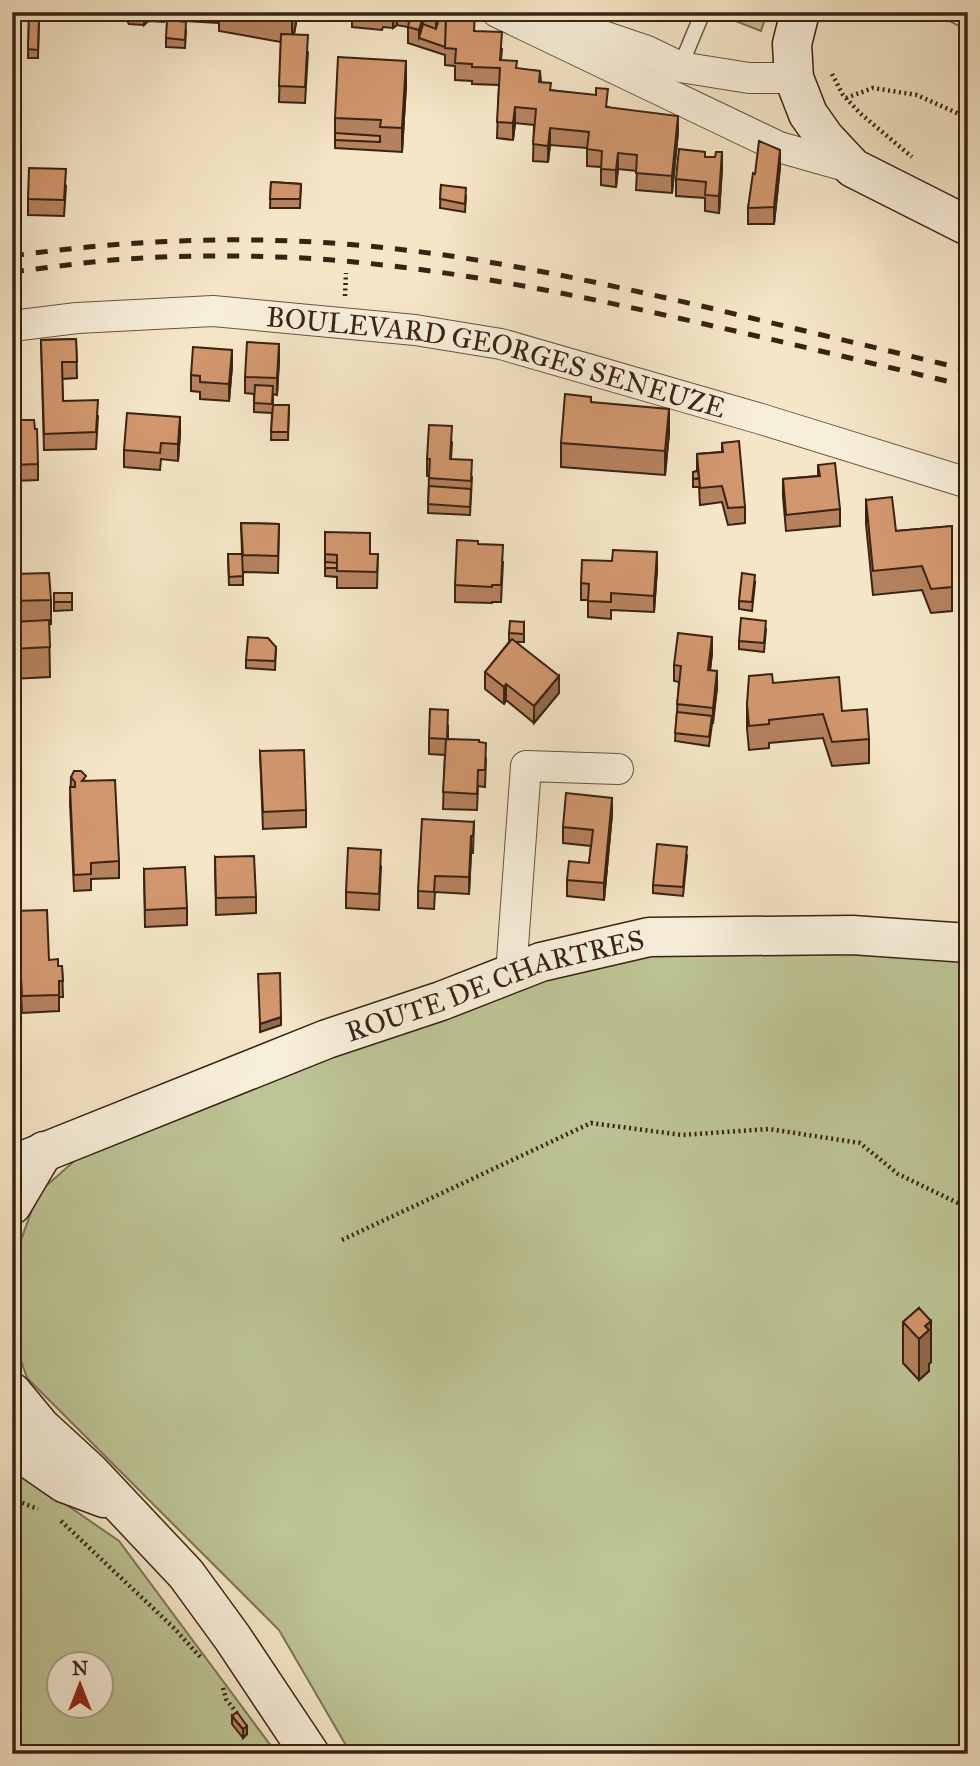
<svg xmlns="http://www.w3.org/2000/svg" width="980" height="1766" font-family="'IM FELL Great Primer',serif">
<style>
.green{fill:#bdc495;stroke:#7c7354;stroke-width:2;fill-rule:evenodd}
.lines{fill:none;stroke-linecap:round;stroke-linejoin:round}
.service-casing{stroke:#695340;stroke-width:17}
.minor-casing{stroke:#695340;stroke-width:32}
.secondary-casing{stroke:#3a2213;stroke-width:41}
.path{stroke:#3a2213;stroke-width:4.5;stroke-dasharray:2 3.5;stroke-linecap:butt}
.service{stroke:#f8efdb;stroke-width:14}
.minor{stroke:#f8efdb;stroke-width:30}
.secondary{stroke:#f8efdb;stroke-width:38}
.rail{stroke:#3a2213;stroke-width:5;stroke-dasharray:12 12;stroke-linecap:butt}
.wall{fill:#b5825f;stroke:#3a2213;stroke-width:2}
.shaded-wall{fill:#936a4d;stroke:#3a2213;stroke-width:2}
.building{fill:#d2976e;stroke:#3a2213;stroke-width:2}
.labels{text-anchor:middle;dominant-baseline:central;stroke-width:7;stroke-linejoin:round;paint-order:stroke}
.street-label{font-size:28px;fill:#3a2213;stroke:#f8efdb}
</style>
<rect width="100%" height="100%" fill="#f5e6c7"/>
<filter id="stains"><feTurbulence type="fractalNoise" baseFrequency=".00286" numOctaves="4"/><feColorMatrix values="0 0 0 0 .2 0 0 0 0 .09 0 0 0 0 .02 0 0 0 .5 -.17"/></filter>
<radialGradient id="worn" r=".72"><stop offset=".6" stop-color="#630" stop-opacity="0"/><stop offset="1" stop-color="#630" stop-opacity=".3"/></radialGradient>
<path class="green" d="M712,12h55l-6,19z
M862,947l106,13v794h-617l-72,-124 -252,-252 -15,-44v-69l26,-72 51,-45 414,-158 154,-38z
M12,1467l107,74 158,213h-265zM60,1664h42v42h-42z"/>
<g class="lines">
<defs>
<path id="service" d="M949,12l19,10
M680,67l23,-55"/>
<g id="minor">
<path d="M497,12l282,135 74,21"/>
<path d="M545,22l43,9 59,20 33,16 69,11h45"/>
<path id="s1" d="M12,326l65,-8 136,-7 202,19 86,14 260,75 207,64"/>
<path d="M511,974l15,-208 92,3"/>
</g>
<g id="secondary">
<path d="M800,12l-8,32 2,34 14,36 17,24 28,30 115,58"/>
<path id="s2" d="M12,1165l315,-126 114,-38 100,-39 108,-25 203,-2 116,8"/>
<path d="M12,1205l32,-54"/>
<path d="M12,1392l29,35 49,45 96,102 46,63 78,117"/>
<path d="M12,1447l52,36 40,15"/>
</g>
</defs>
<use href="#service" class="service-casing"/>
<use href="#minor" class="minor-casing"/>
<use href="#secondary" class="secondary-casing"/>
<path class="path" d="M832,74l11,21 18,19 51,43
M846,98l27,-10 44,7 51,23
M345,296l1,-23
M342,1240l249,-117 91,12 87,-6 91,14 38,31 70,34
M12,1499l26,10
M61,1521l114,108 27,30
M223,1688l3,11 13,17"/>
<use href="#service" class="service"/>
<use href="#minor" class="minor"/>
<use href="#secondary" class="secondary"/>
<path class="rail" d="M12,256c114,-16 230,-21 344,-11 120,10 237,36 354,63 86,21 172,41 258,62
M12,272c33,-4 67,-9 100,-12 63,-5 128,-5 191,-2 134,8 266,35 397,65 89,20 178,42 268,63"/>
</g>
<path class="wall" d="M100,12h64v10l-16,-1 -4,4 -15,-1 -3,-5 -26,-1z
M168,12h130l-4,22 14,18 -3,51 -26,-1 2,-60 -62,-11v-8l-51,-3z
M352,12h91l-2,6 34,13 27,18 -1,11 16,9 23,2 1,11 10,8 57,17 70,25 -6,61 -36,-3 1,-19 -19,-2 -2,18 -15,-2v-18l-14,-1v-18l-37,-3 -2,17 -15,-1 1,-36 -19,-2 -2,17 -16,-2 2,-53 -27,-1v-3l-17,-1v-14l-10,-1v-10l-37,-12v-16l-11,-2 -4,3 -10,-1 -1,3 -30,-3z
M29,16l10,1 -1,41h-10z
M186,30l-1,18 -19,-1v-9z
M406,85l-4,67 -67,-4v-30z
M705,157l17,12 -3,44 -14,-2v-13l-29,-2v-17z
M780,167l-6,57h-26v-16l7,-34z
M271,182l30,2 -1,24h-30z
M441,185l25,11 -1,16 -25,-4z
M66,186l-2,30 -36,-1v-16z
M76,339l1,39 -15,1 1,22 35,15 -2,33 -52,1 -3,-110z
M279,360l-2,35 -4,-1v11h16l-1,35h-17l1,-27 -18,-1v-18l-9,-1v-16z
M232,366l-3,35 -29,-2v-7l-9,-1v-16z
M591,402l78,31 -4,42 -104,-8v-24z
M12,430l26,34v16l-26,1z
M180,434l-2,27 -17,-2 -1,11 -36,-3v-17z
M452,443l-1,16 21,18 -2,38 -42,-2 1,-37h-2v-17z
M722,443l23,64v16l-17,2 -6,-23 -22,3 -1,-19v1h-6v-15l4,-1v-17l25,-2z
M818,465l22,44v17l-54,5 -3,-35v-17l35,-3z
M866,500l30,31 56,-5v85l-21,2 -9,-23 -49,5 -7,-71z
M241,523l38,1 -1,49 -35,-1v13h-14l-1,-31h14z
M325,532l45,22h8l-1,34h-40v-11l-12,-1z
M478,544l25,18 -2,40h-9v1l-37,-1v-17z
M657,569l-3,43 -43,-2v9l-23,-2v-17h-7v-17z
M12,574l39,26v24h-2l1,53 -38,2z
M755,583l-3,28 -13,-2v-8z
M54,593h18v17l-18,1z
M964,609h4l-1,44 -3,-27z
M524,622v20h-8l43,51 -25,30 -28,-23 -2,4 -19,-15v-17l24,-30v-9z
M766,629l-2,23 -25,-3v-8z
M276,647l-1,23 -29,-2v-8z
M712,653l-2,18 7,17 -8,58 -34,-5 4,-59 -5,-1v-16z
M773,683l69,28 27,28v24l-37,3 -9,-28 -54,5v5l-20,2 -2,-22v-24z
M448,726v13l31,3 7,17 -1,28 -7,-1 -1,24 -34,-1 2,-54 -16,-1v-16z
M260,751l46,59v17l-43,2z
M71,777l15,4 33,80v17l-28,1v11l-17,1 -4,-88z
M612,814l-8,86 -37,-4v-16l22,-17 2,-17 -28,-3v-16z
M474,822l-1,31h-2l-2,41 -34,-2 -1,17 -16,-1v-17z
M687,856l-4,40 -30,-3v-8z
M215,857l41,40v16l-40,2z
M381,867l-2,43 -33,-2v-16z
M144,869l43,39v17l-42,2z
M12,911l37,49 9,6h4l1,31h-4v14l-37,2 -2,-36 -8,1z
M919,1308l12,54 -2,2v7l-10,9 -16,-17v-41z
M232,1716l15,18 -4,4 -11,-14z"/>
<path class="shaded-wall" d="M293,12h5l-6,32v-24z
M393,12h4v13l-4,3z
M438,12h5l-7,25v-16z
M148,13v8l-4,4v-9z
M423,16v17l-4,5v-8z
M406,61v24l-4,67v-24z
M515,107v16l-2,17v-17z
M678,116v16l-6,61v-17z
M550,128v17l-2,17v-16z
M780,150v17l-6,57v-17z
M722,152v17l-3,44v-17z
M618,153v16l-2,18v-17z
M279,344v16l-2,35v-17z
M232,350v16l-3,35v-17z
M669,409v24l-4,42v-24z
M180,417v17l-2,27v-17z
M657,552v17l-3,43v-16z
M712,637v16l-4,34v-17z
M717,671v17l-4,36v-16z
M559,676v17l-25,30v-17z
M506,684v16l-2,4v-17z
M612,798v16l-8,86v-17z
M471,836v17l-2,41v-17z
M281,1017v8l-21,7v-8z
M931,1321v41l-2,2v7l-10,9v-41l6,-13z
M247,1726v8l-4,4v-9z"/>
<path class="building" d="M127,12h21v1l-4,3 -15,-1z
M250,12h43l-1,8z
M411,12h27l-2,9 -13,-5 -4,14 -11,-3z
M446,12h29l-1,19 28,1 -2,28 17,1 -1,7 24,3 -1,11 12,1 -1,7 46,5v-7l12,1 -2,18 72,9 -6,60 -36,-3 1,-18 -19,-2 -2,17 -15,-1 1,-18 -15,-2 2,-17 -39,-4 -2,18 -15,-2 3,-35 -21,-2 -2,16 -16,-1 3,-54 -28,-1v-3l-17,-1 1,-14 -11,-1z
M29,16l10,1 -1,33 -10,-1z
M439,18l7,2 -1,27 -26,-9 4,-14 13,5z
M167,20l19,2 -1,18 -19,-2z
M281,34l27,1 -3,52 -26,-1z
M338,57l68,4 -4,67 -22,-1 1,-7 -46,-2z
M335,133l45,3v6l-45,-2z
M759,141l21,9 -6,57 -26,1 5,-35 2,1z
M679,149l26,3v5h10l1,-5h6l-3,44 -14,-1 1,-13 -30,-3z
M29,168l37,1 -2,31 -36,-1z
M271,182l30,2 -1,15h-30z
M441,185l25,3 -1,16 -25,-5z
M76,339l1,23h-15l1,39 35,-1 -2,32 -52,2 -3,-94z
M247,342l32,2 -2,34 -32,-1z
M193,347l39,3 -3,34 -29,-2v-6l-9,-1z
M255,385l18,1 -1,18 -18,-1z
M565,394l26,3v5l78,7 -4,42 -104,-8z
M273,405h16l-1,27h-17z
M127,413l53,4 -2,27 -17,-1 -1,10 -36,-3z
M15,420h19l1,9h2l1,35 -26,1v-35l4,-1z
M429,425l23,1 -2,33 22,1 -1,21 -42,-3 1,-19h-3z
M739,441l6,66 -17,1 -6,-22 -22,2 -3,-34 26,-2 -1,-9z
M835,463l5,46 -54,6 -3,-36 37,-3 -2,-11z
M698,471l1,7 -6,1v-7z
M429,486l42,3 -1,18 -42,-3z
M892,497l4,34 56,-5v61l-21,2 -9,-23 -49,5 -7,-71z
M241,523l38,1 -1,32 -35,-1z
M325,532l45,1v21h8l-1,18 -40,-1v-16l-12,-1z
M457,540l21,1v3l25,1 -2,40h-9v2l-37,-2z
M613,550l44,2 -3,44 -43,-3v9l-23,-1 1,-17 -8,-1 1,-23 30,1z
M228,554h14l1,22 -14,1z
M325,562l12,1v5h-12z
M49,573l2,27 -39,1v-27z
M742,573l13,2 -3,27 -13,-1z
M54,593h18v9h-18z
M964,609h4v27h-1z
M741,618l25,3 -2,22 -25,-2z
M49,620l1,27 -38,2v-27z
M510,621l14,1v12l-15,-1z
M678,633l34,4 -4,33 9,1 -4,37 -36,-4 4,-38 -7,-1z
M248,637l20,1 8,9 -1,14 -29,-1z
M512,639l47,37 -25,30 -28,-22 -2,3 -19,-15z
M772,674l1,9 66,-6 3,34 25,-2 2,30 -37,3 -9,-28 -54,6v4l-20,2 -2,-22 2,-28z
M430,709l18,1 -1,29 32,1v2l7,1 -1,27h-7l-1,24 -34,-2 3,-53 -17,-1z
M677,712l35,4 -3,21 -34,-4z
M304,750l2,60 -43,2 -3,-61z
M74,771h7l5,5 -4,5 33,-1 4,81 -28,2v11l-17,1 -4,-88h5v-5l-4,-5z
M566,793l46,5 -8,85 -37,-3 2,-19 20,2 4,-33 -30,-3z
M422,819l52,3 -1,14h-2l-2,41 -34,-1 -1,16 -16,-1z
M657,844l30,3 -4,40 -30,-2z
M348,848l33,2 -2,44 -33,-2z
M254,856l2,41 -40,1 -1,-41z
M185,867l2,41 -42,2 -1,-41z
M47,910l2,50 9,-1v7h4l1,15h-4v14l-37,1 -2,-35h-8v-50z
M280,973l1,44 -21,7 -2,-50z
M919,1308l12,13 -6,5 4,4 -10,9 -16,-17z
M237,1712l10,14 -4,3 -11,-13z"/>
<g class="labels">
<g class="street-label">
<text stroke="none"><textPath href="#s1" startOffset="490">BOULEVARD GEORGES SENEUZE</textPath></text>
<text stroke="none"><textPath href="#s2" startOffset="516">ROUTE DE CHARTRES</textPath></text>
</g>
</g>
<rect width="980" height="1766" fill="none" stroke="#f5e6c7" stroke-width="42"/>
<rect x="14" y="14" width="952" height="1738" fill="none" stroke="#3a2213" stroke-width="3.5"/>
<rect x="21" y="21" width="938" height="1724" fill="none" stroke="#3a2213" stroke-width="2"/>
<g transform="translate(80 1685)"><circle r="33" fill="#f8efdb" stroke="#ac9d8b" stroke-width="2"/>
<path d="M0-5L12 26L0 18L-12 26Z" fill="#8f2418"/>
<text y="-10" font-size="19" font-weight="bold" text-anchor="middle" fill="#3a2213">N</text>
</g>
<rect width="100%" height="100%" filter="url(#stains)"/>
<rect width="100%" height="100%" fill="url(#worn)"/>
</svg>
